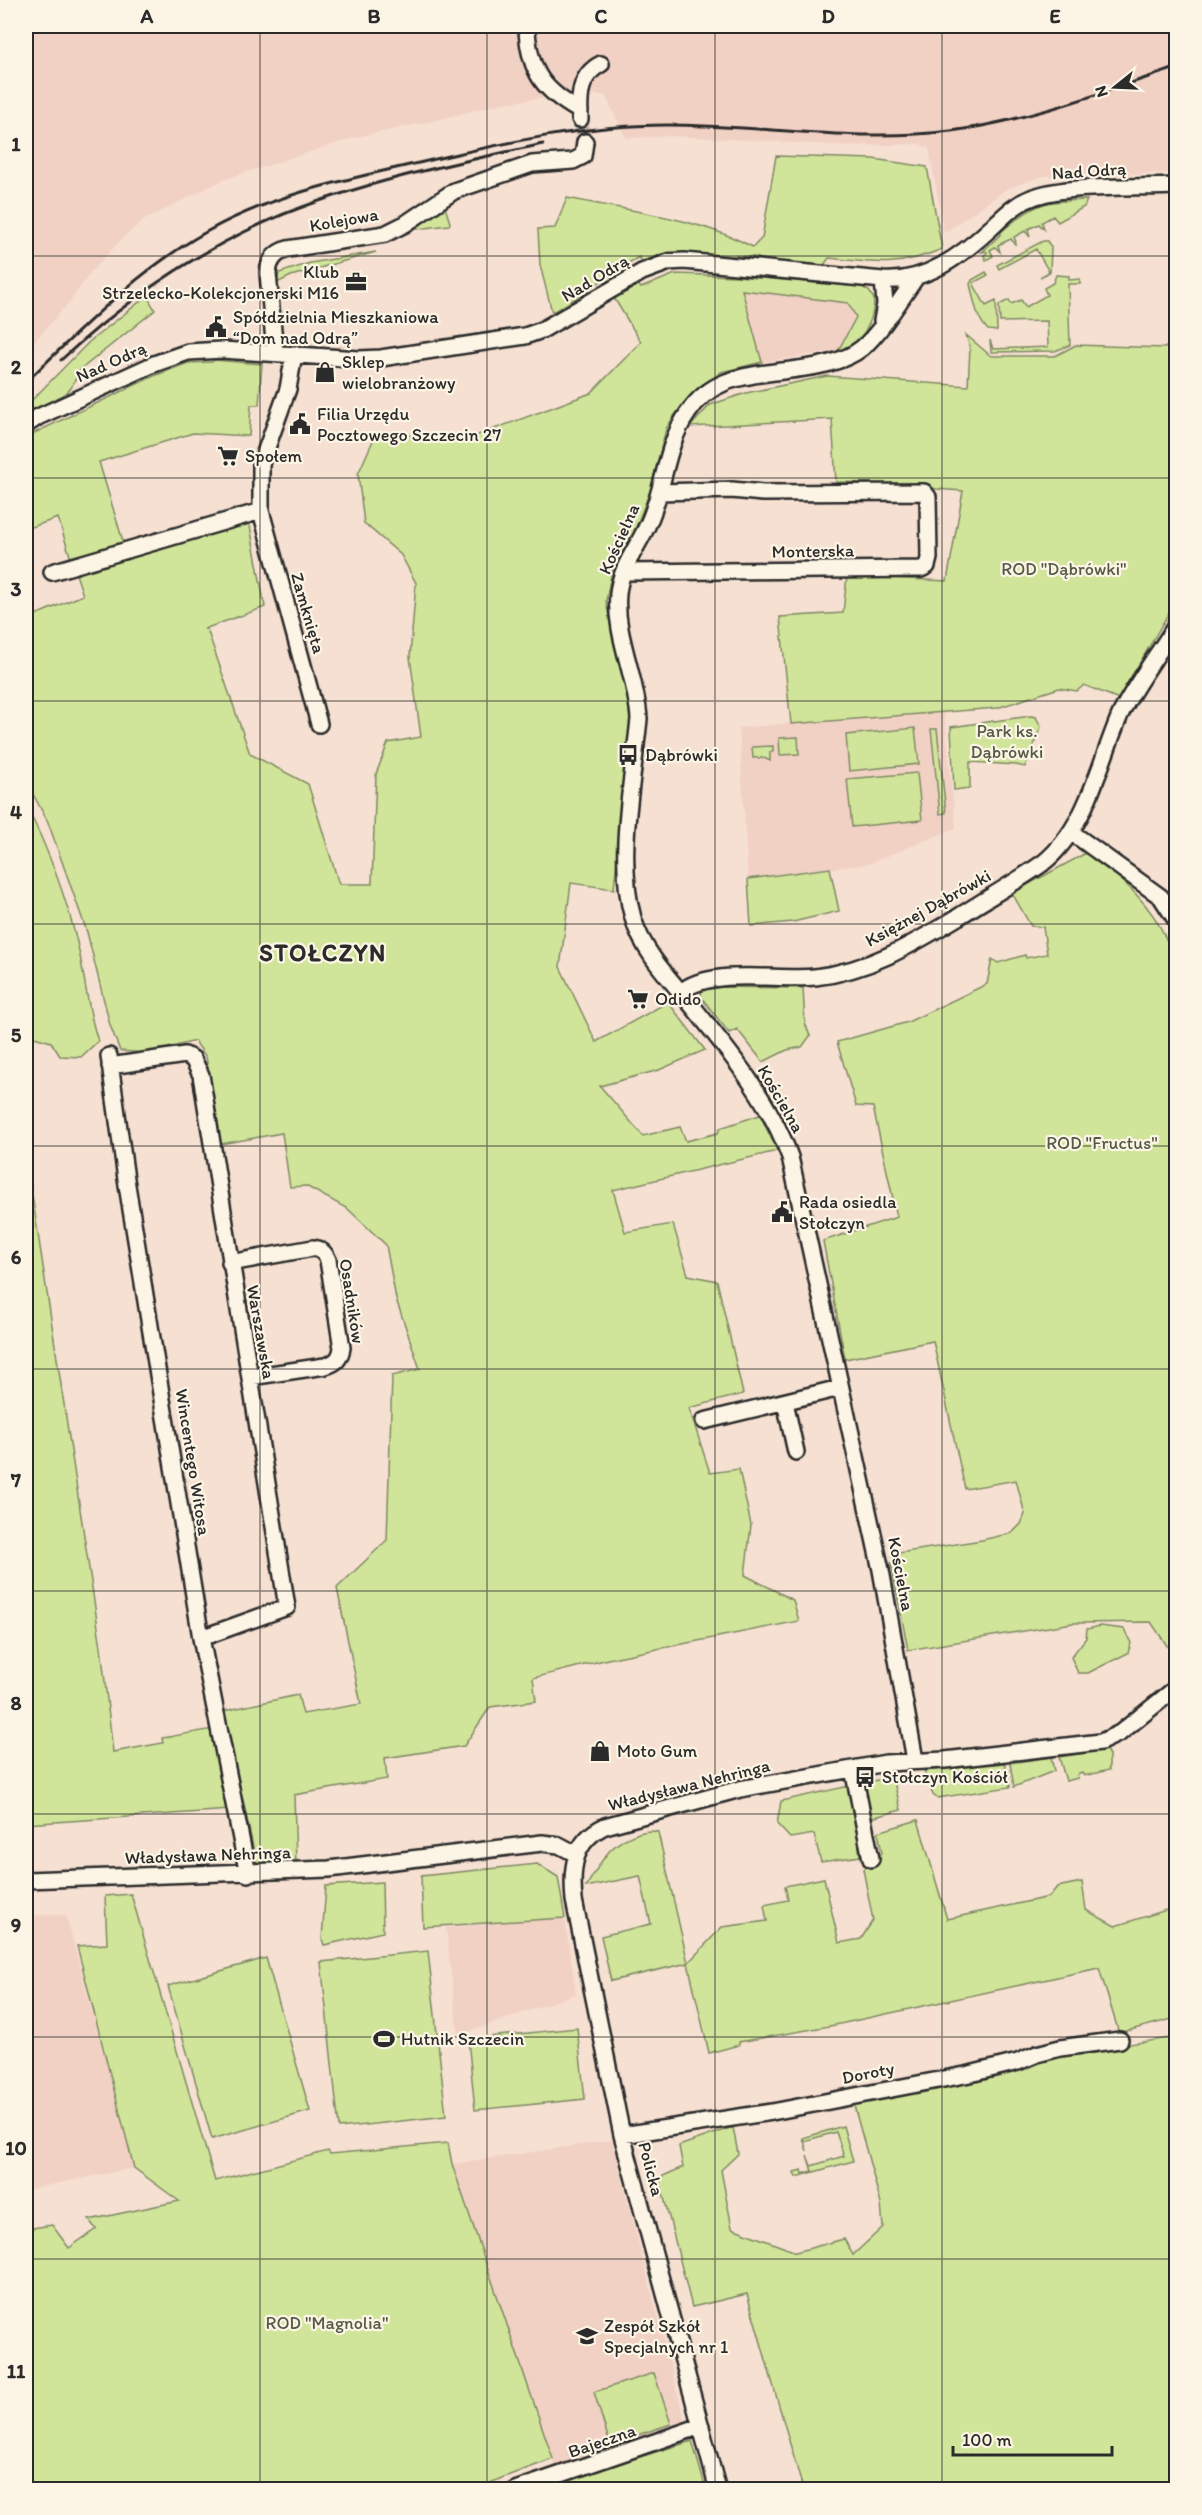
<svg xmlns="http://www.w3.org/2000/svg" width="1202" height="2515" font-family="Itim,sans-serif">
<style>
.built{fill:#f2d1c5}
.green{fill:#d1e59a;stroke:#7e8862;stroke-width:1.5}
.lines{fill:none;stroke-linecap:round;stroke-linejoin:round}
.minor-tunnel{stroke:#cdbcb1;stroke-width:15;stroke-dasharray:15 8;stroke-linecap:butt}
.minor-casing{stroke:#2b2b2b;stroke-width:20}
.minor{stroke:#fcf5e5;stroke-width:15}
.rail{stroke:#2b2b2b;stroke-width:3}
.grid{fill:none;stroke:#2b2b2b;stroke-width:1.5;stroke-opacity:0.55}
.labels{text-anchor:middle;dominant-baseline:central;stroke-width:4.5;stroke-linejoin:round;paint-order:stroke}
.street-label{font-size:18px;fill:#2b2b2b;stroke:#fcf5e5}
.poi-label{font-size:18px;fill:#2b2b2b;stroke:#fcf5e5;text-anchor:start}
.park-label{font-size:18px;fill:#545a47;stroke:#fcf5e5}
.district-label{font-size:24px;font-weight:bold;letter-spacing:1.5px;fill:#2b2b2b;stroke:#fcf5e5}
.neatline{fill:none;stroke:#2b2b2b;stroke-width:2}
.grid-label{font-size:20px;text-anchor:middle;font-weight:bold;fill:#2b2b2b}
</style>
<rect width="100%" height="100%" fill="#f6e0d2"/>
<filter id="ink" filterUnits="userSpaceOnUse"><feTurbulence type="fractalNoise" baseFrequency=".0167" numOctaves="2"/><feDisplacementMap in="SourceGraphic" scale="12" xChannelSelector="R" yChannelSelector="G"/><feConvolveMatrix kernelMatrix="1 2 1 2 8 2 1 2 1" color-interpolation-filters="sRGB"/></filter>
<g filter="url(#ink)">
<path class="built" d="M26,26h1150v147l-133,3 -35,12 -64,45 -15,-85 -10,-4 -69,2 -180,-10 -44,2 -21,-43h-33l-70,8 -65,17 -84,18 -130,42 -79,40 -19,16 -35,37 -18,26 -46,52z
M741,290l107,13 8,14 -18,34 -76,11z
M944,710l12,118 -88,36 -120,15 -9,-151z
M26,1915h40l68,253 -108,22z
M565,1918l11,76 -118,42 -12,-109z
M612,2140l73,281 -129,47 -104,-304z"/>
<path class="green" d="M776,156l97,3 54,8 15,82c-45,19 -66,14 -113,9l-5,7 -47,-2 -23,-6 -85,-5 -27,9 -3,-4c-30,16 -56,39 -87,55l-12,-47 -2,-36 17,-1 12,-30c63,13 129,19 186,49l9,-9z
M1087,200l-3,7 -26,15 -5,-6 -11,6 2,7 -5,-5 -11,5 2,8 -5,-6 -11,6 2,5 -1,2 -4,-5 -13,6 2,7 -5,-5 -5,3 3,6 -7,4 -2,-5 3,-2 -1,-2 -4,1 19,-18v-2c33,-29 42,-31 86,-32z
M444,204l6,19 -1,2 -32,4 -2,-4z
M1043,241h4l4,6 -1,25 -10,5 9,-5 -13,-23 -37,20 -2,-4z
M376,252l-85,24 -14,7 2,-10 31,-10z
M986,272l2,3 -15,8 13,23 10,-5 1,30 -9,-1c-12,-12 -14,-30 -18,-46l2,-4z
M675,274l62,2 125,11 7,4 5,8c0,22 -12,47 -36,52l18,-34 -8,-14 -106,-13 20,72 -41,10 -36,30 -11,14 -8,13 -16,62 -12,31 -10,24 -16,24 -6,31 8,43 14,49 2,29 -16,167 -43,-6 -11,84 36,75 72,-40 37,48 -46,20 -59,16 43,50 37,-9 6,14 32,-8 2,-5 40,-13 17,36 -164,39 12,42 48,-8 15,51 29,6 26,113 -54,14 21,65 29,-4 12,56 -6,50 48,25 6,21 -187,37 -79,20 3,23 -46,6 -26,39 -79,12 2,21 -93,16 2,69 -39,2 -33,-155 74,-16 5,19 58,-10 -24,-116 50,-48 5,-164 28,-7 -24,-70 -10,-54 -38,-36 -42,-23 -16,1 -8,-54 -61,11 -15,-87 -11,-16 -47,12 -28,-2 -10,-26 -23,-93 -39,-110 -22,-41v-162l57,-24 -8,-24 168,-50 7,5 15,81 -61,22h3l43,125 58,30 31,100h33l4,-110 12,-31 33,-6 -11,-80 6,-74 -15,-28 -37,-32 -6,-49 18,-40 94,4 121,-45 50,-51 -27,-44 24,-14 3,4z
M1056,275l13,1v4l11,-1v5h-12l2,61 -15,6 -64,1 -1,-12 3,9 55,-2 -1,-26 -47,1 -1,-17 10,-5 2,4 10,-4 5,7 21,-12 -3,-7 9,-5z
M147,296l8,14 -75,60 -9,18 -8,8 -37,20v-10l63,-64z
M966,335l25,21h64l21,-11 89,3 11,-13v265l-57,99 -35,-14 -7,6 -18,-3 -62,20 -206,16 -11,-107 63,-4 4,-37 100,5 16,-90 -27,-2 -12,-4 -88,-3 -4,-63 -142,8 20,-22 36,-12 81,-17 141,10 2,-38z
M214,360l48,4 -3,41h-8l-2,31 -56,-3 -94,29 26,86 -53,14 -14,-44 -32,11v-92l128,-61 34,-13 24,-1z
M1031,716l5,1 5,10 -16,40 -9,-2 -46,-3v26l-16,2 -3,-63z
M915,728l4,36 -70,7 -3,-36z
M931,729h6l9,84 -6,1z
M798,737l1,17 -19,1 -1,-17z
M773,746v6h-3v9l-6,-3h-11l-1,-11z
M917,773l5,47 -70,7 -5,-48z
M26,805c22,44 39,89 51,137 8,33 10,67 21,99l-17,16 -21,-1 -9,-14 -20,-6 -5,3z
M1088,852c32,26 63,50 79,89l9,2v716l-25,-37 -78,1 -165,27 -17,-87 3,-1 -2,-8 90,-14 30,-7 9,-9 4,-10 -9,-34 -51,9 -32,-148 -88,18 -22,-118 74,-24 -24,-110 -17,-1 -19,-64 71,-20 79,-38 5,-25 6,4 27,-8 1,3 21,-4 -4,-27 -12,-1 -19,-33z
M830,868l9,43 -46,11 -42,4 -3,-47z
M717,987l86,1 2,35 5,13 -8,11 -15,3 -24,12 -26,-33 -8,4 -28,-36 1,-7z
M26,1155l75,492 12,105 50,-9 -1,-5 51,-9 17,81 -204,14z
M1100,1626l24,3 7,14 -3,10 -40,20h-10l-7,-16 15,-19 1,-9z
M1106,1750l3,5v15l-25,6 -2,-3 -5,2 1,3 -12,3 -7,-24z
M1051,1757l3,14 -40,16 -4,-24z
M1005,1763l5,24 -73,11 -4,-3 -9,-24z
M893,1778l8,32 -30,8 -7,-36z
M849,1786l4,6 7,64 -39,6 -7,-28 -24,4 -13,-14 4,-23z
M918,1820l29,99 102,-22 8,-10 25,-5 4,28 29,16 61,-19v111l-57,15 -20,-65 -264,57 -96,17v3l-30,8 -21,-90 -77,18 -10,-45 50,-12 -11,-48 -54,11c16,-26 22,-44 53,-54 7,-2 12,-3 19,-1l30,131 34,-36 45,-6 -3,-16 24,-5 -3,-14 39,-8 15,65 22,-4 12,-19 -10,-51 19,-16 -4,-21z
M537,1864l21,13 7,41 -142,9 -2,-51z
M382,1882l1,50 -59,13 -2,-6 4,-53z
M131,1894l84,287 113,-30 2,3 118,-11 4,21 101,295 -49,18 -27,12h-451v-260l26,-4 17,23 27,-19 -7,-9 90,-19 -45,-33 -57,-222 30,-2 -2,-48z
M428,1951l18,165 -107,12 -18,-166z
M266,1958l44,153 -98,28 -44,-153z
M577,2028l8,71 -110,11 -7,-71z
M1176,2037v452h-373l-56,-195 -55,13 -33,-129 24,-11 -4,-21 54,-19 5,27 -17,16 11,58 64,24 48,-13 9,16 30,-28 -2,-23 -28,-102 82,-13 61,-13 67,-22z
M843,2126l10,35 -57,16 -2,-5 8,-2 1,4 9,-3 -5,-16 4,11 33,-10 -8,-24 -32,9 3,10 -4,-13z
M654,2373l17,51 -61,20 -16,-52z
M692,2441l14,48 -174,1z"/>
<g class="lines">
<path class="minor-tunnel" d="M580,119l5,23"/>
<defs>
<path id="minor" d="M527,31c3,42 17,60 53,80
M580,119c-1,-22 -1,-44 21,-55
M882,321l3,-17 -2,-24
M275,353l-7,-80c1,-13 8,-21 20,-24l97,-15 20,-10 49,-33 78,-27 41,-3 10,-5 2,-14
M294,354l-6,35 -27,75v47l58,213
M26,425l12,-8 116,-53 34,-12 34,-2 137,9 22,-1 144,-22 17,-6 100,-58 27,-10 15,-1 199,19c42,3 78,-24 108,-52 12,-11 24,-24 40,-30 34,-14 106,-10 145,-12
M52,572l209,-61
M624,572l297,-3 6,-3 2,-8 -1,-61 -4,-5 -161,1 -31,-3 -72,2
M1071,832l90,65 15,23
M681,992c29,-25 97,-11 134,-15 54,-6 98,-33 143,-60 28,-18 58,-35 85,-54 44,-35 56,-99 77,-148 13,-28 40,-63 56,-90
M109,1056l17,123 75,459 47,236
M110,1066l75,-11 8,4 8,16 86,532 -86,31
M230,1263l83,-15c8,1 12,5 15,12l14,88c-2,11 -6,15 -17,18l-75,11
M785,1402l11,50
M704,1421l136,-33
M915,1760l-34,-190 -91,-413c-20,-56 -59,-103 -96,-149 -22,-27 -51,-55 -61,-90 -17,-59 0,-138 6,-199 -2,-41 -25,-85 -21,-125 2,-26 20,-47 30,-70 17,-36 17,-79 40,-111 9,-14 23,-25 38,-31 40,-15 104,-8 136,-34 19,-16 40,-51 55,-72
M853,1769l18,90
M26,1880l303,-11 213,-26 17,2 17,9
M622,2135l150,-23 198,-38 48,-12 19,-8 23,-6 60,-8
M515,2490l186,-64
M718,2490l-96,-355 -48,-235c-3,-31 -1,-59 31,-74l135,-37 146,-26 59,-3 156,-18 19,-9 56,-45"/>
</defs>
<use href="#minor" class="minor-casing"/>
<use href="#minor" class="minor"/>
<path class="rail" d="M61,360c66,-61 140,-112 223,-146 83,-33 172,-51 259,-70
M26,382c56,-54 111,-111 180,-150 67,-38 142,-53 217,-70 80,-19 160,-37 244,-37 94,0 189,18 284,6 77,-10 151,-39 225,-63"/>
</g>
</g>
<path class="grid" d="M260,26v2464M487,26v2464M715,26v2464M942,26v2464M26,256h1150M26,478h1150M26,701h1150M26,924h1150M26,1146h1150M26,1369h1150M26,1591h1150M26,1814h1150M26,2037h1150M26,2259h1150"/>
<defs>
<symbol id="office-bare" viewBox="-9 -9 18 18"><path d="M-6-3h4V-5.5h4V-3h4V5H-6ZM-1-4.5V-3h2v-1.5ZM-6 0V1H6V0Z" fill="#2b2b2b" stroke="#fcf5e5" stroke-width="2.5" paint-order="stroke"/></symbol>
<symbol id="civic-bare" viewBox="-9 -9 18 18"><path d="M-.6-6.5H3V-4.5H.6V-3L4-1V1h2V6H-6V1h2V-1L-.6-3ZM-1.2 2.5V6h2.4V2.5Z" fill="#2b2b2b" stroke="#fcf5e5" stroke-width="2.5" paint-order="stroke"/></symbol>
<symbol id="shop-bare" viewBox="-9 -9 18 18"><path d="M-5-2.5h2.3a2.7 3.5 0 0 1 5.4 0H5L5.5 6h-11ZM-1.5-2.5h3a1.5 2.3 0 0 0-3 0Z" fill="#2b2b2b" stroke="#fcf5e5" stroke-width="2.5" paint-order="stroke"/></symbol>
<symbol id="supermarket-bare" viewBox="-9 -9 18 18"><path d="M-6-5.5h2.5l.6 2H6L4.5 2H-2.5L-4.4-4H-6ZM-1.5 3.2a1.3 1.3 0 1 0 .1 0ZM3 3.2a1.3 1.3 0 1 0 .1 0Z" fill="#2b2b2b" stroke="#fcf5e5" stroke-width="2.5" paint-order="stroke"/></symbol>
<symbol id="bus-bare" viewBox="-9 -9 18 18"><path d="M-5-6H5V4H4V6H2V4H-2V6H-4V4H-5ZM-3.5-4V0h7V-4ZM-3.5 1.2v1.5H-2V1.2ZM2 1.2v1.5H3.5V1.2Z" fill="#2b2b2b" stroke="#fcf5e5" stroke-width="2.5" paint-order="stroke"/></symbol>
<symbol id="stadium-bare" viewBox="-9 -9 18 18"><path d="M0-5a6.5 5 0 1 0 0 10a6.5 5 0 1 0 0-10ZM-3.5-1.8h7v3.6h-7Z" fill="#2b2b2b" stroke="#fcf5e5" stroke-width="2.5" paint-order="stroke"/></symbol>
<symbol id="school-bare" viewBox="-9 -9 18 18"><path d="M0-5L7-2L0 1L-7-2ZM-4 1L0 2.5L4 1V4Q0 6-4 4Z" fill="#2b2b2b" stroke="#fcf5e5" stroke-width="2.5" paint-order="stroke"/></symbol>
</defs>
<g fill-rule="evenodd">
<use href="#office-bare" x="341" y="267" width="30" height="30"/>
<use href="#civic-bare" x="201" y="312" width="30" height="30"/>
<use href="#shop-bare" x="310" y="357" width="30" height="30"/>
<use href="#civic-bare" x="285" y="409" width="30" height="30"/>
<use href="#supermarket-bare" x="213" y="441" width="30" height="30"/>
<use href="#bus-bare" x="613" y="740" width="30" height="30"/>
<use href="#supermarket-bare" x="623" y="984" width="30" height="30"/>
<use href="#civic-bare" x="767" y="1197" width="30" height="30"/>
<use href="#shop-bare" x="585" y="1736" width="30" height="30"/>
<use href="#bus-bare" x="850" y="1762" width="30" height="30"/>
<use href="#stadium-bare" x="369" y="2024" width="30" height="30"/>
<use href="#school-bare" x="572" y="2321" width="30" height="30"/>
</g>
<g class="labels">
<g class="street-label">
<text transform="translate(1089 171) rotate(-4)">Nad Odrą</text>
<text transform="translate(344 220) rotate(-10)">Kolejowa</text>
<text transform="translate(595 278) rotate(-31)">Nad Odrą</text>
<text transform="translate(111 362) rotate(-24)">Nad Odrą</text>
<text transform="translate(619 539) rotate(-66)">Kościelna</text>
<text transform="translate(813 551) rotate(-1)">Monterska</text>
<text transform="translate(308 613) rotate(74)">Zamknięta</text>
<text transform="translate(928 908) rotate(-29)">Księżnej Dąbrówki</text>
<text transform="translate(781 1099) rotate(60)">Kościelna</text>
<text transform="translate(352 1301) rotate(81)">Osadników</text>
<text transform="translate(261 1332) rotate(80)">Warszawska</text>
<text transform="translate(193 1462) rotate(81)">Wincentego Witosa</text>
<text transform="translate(901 1574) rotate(79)">Kościelna</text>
<text transform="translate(689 1785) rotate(-14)">Władysława Nehringa</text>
<text transform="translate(208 1855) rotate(-2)">Władysława Nehringa</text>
<text transform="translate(868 2073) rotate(-11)">Doroty</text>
<text transform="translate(651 2169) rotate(75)">Policka</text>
<text transform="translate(602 2441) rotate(-19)">Bajeczna</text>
</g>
<g class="poi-label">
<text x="339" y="272" text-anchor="end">Klub<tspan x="339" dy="21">Strzelecko-Kolekcjonerski M16</tspan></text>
<text x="233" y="317">Spółdzielnia Mieszkaniowa<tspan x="233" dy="21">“Dom nad Odrą”</tspan></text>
<text x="342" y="362">Sklep<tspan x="342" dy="21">wielobranżowy</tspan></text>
<text x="317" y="414">Filia Urzędu<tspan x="317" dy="21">Pocztowego Szczecin 27</tspan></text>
<text x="245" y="456">Społem</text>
<text x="645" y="755">Dąbrówki</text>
<text x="655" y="999">Odido</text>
<text x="799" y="1202">Rada osiedla<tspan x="799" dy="21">Stołczyn</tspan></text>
<text x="617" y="1751">Moto Gum</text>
<text x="882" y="1777">Stołczyn Kościół</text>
<text x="401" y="2039">Hutnik Szczecin</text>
<text x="604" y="2326">Zespół Szkół<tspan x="604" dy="21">Specjalnych nr 1</tspan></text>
</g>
<g class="park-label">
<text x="1064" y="569">ROD "Dąbrówki"</text>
<text x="1007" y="731">Park ks.<tspan x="1007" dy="21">Dąbrówki</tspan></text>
<text x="1102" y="1143">ROD "Fructus"</text>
<text x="327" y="2323">ROD "Magnolia"</text>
</g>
<g class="district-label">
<text x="323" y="952">STOŁCZYN</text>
</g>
</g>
<rect width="1202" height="2515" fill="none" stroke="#fcf5e5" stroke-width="66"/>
<g transform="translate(1115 87) rotate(252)" stroke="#fcf5e5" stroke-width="4.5" paint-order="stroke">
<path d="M0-4.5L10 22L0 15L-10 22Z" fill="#2b2b2b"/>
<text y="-9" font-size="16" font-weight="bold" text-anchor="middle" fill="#2b2b2b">N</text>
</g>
<path d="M953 2446v9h159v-9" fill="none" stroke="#2b2b2b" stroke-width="3"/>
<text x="962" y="2446" font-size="18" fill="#2b2b2b" stroke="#fcf5e5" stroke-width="4.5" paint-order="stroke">100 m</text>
<rect x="33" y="33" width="1136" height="2449" class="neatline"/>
<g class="grid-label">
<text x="147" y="23">A</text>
<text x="374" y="23">B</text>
<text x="601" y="23">C</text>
<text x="828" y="23">D</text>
<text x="1055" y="23">E</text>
<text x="16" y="151">1</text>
<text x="16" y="374">2</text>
<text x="16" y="596">3</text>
<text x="16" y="819">4</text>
<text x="16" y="1042">5</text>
<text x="16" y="1264">6</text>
<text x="16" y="1487">7</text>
<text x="16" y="1710">8</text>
<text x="16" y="1932">9</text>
<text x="16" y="2155">10</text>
<text x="16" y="2378">11</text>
</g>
</svg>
